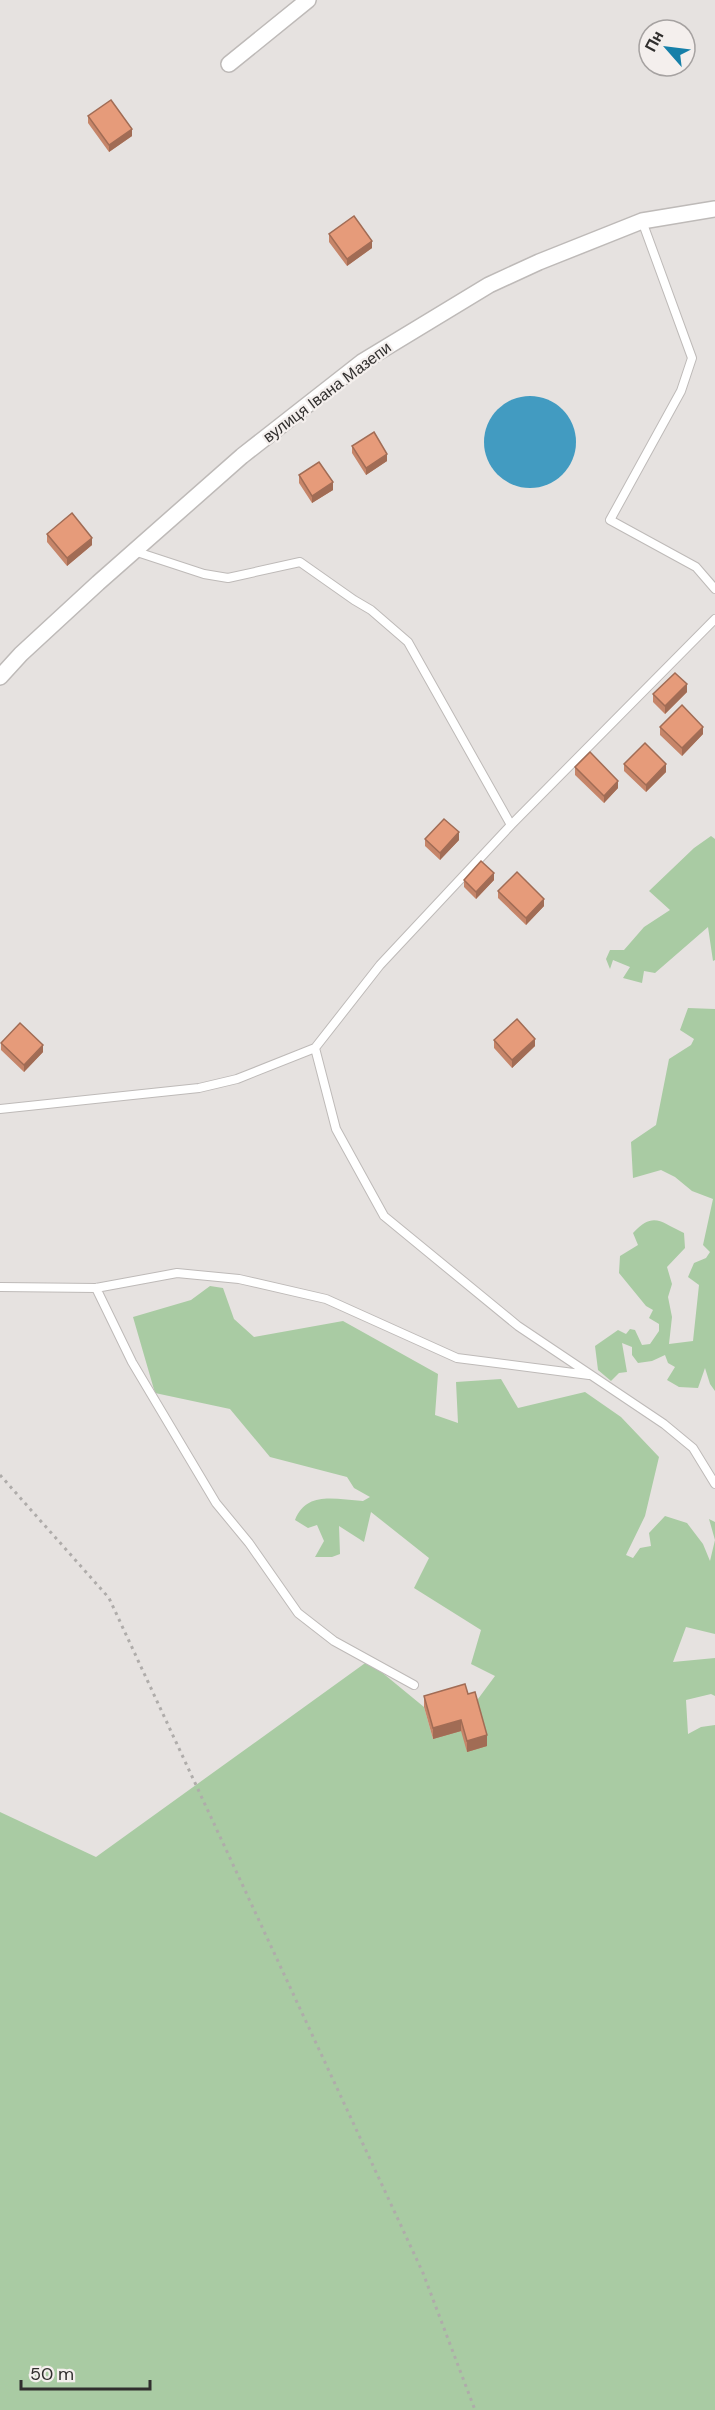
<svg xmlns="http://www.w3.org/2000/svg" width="715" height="2410" font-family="'DM Sans',sans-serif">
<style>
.green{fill:#a9cba3}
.water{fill:#429bc1}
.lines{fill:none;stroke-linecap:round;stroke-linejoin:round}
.service-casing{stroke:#bebab8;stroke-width:10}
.minor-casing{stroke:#bebab8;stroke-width:18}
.path{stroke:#afacaa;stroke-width:3;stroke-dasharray:3 4.5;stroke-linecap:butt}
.service{stroke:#fff;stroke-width:8}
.minor{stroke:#fff;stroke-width:15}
.wall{fill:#c68569}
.shaded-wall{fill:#a16c55}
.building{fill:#e69b7a;stroke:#a16c55;stroke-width:1.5}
.labels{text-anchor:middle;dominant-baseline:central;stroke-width:4.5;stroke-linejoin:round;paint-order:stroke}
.street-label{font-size:16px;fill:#312f2e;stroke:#f4efed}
</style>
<rect width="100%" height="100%" fill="#e6e2e0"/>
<path class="green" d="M711,836l4,3v121l-2,1 -5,-34 -53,46 -11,-2 -2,12 -19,-5 7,-11 -17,-7 -3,9 -4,-10 4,-9h14l20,-23 26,-17 -21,-19 45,-43z
M688,1008l27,1v382l-5,-7 -5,-16 -7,20 -19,-1 -12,-7 8,-13 -7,-4 -3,-8 -13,6 -14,2 -6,-8v-8l-10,-4 5,29 -8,1 -8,8 -13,-11 -3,-24 23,-16 8,4 4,-5 5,1 7,15 8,-1 9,-13v-7l-10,-6 4,-8 -7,-4 -27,-33 1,-17 18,-11 -5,-12c21,-22 27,-11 51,0l1,15 -18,19 5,17 -4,13 4,20 -3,27 24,-3 6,-56 -11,-8 6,-14 12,-5 4,-6 -7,-7 10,-46 -21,-8 -17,-14 -14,-7 -28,8 -2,-36 25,-17 13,-66 22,-14 3,-6 -14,-9z
M210,1286l13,2 11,31 20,18 89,-16 95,53 -3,41 23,8 -2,-41 45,-3 17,29 67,-16 36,25 38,40 -14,59 -19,39 7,3 7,-10 11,-2 -2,-13 16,-17 22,7 16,21 7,17 5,-21 -6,-21 6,3v112l-29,-7 -13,35 42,-4v38l-4,-2 -25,6 2,34 13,-7 14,-2v685h-715v-598l96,45 272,-196 56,46 9,32 42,-36 20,-27 -24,-12 10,-34 -67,-42 15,-30 -58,-46 -7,30 -25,-16 1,28 -8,3h-17l9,-16 -7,-16 -9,3 -13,-8c12,-30 41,-20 68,-19l7,-4 -16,-9 -7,-11 -77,-20 -40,-48 -75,-16 -22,-76 58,-17z"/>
<path class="water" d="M484 442a46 46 0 1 1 92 0a46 46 0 1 1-92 0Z"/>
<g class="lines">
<defs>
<path id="service" d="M642,221l50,137 -11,33 -71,129 86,47 19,22
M134,551l70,23 24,4 72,-16 54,38 17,10 37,32 103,183 204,-206
M315,1048l21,81 48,87 134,110 146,98 29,24 22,36
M0,1109l199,-21 38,-9 78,-31 65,-83 131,-140
M0,1287l96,1 81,-15 62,6 87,20 131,59 132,17
M96,1288l36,74 84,141 33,40 49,70 36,28 80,44"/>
<path id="minor" d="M229,64l79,-64
M0,677l21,-23 77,-71 144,-127 120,-94 127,-77 50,-23 103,-41 73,-12"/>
</defs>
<use href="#service" class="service-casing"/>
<use href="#minor" class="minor-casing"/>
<path class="path" d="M0,1475l109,123 314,675 52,137"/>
<use href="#service" class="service"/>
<use href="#minor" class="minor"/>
</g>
<path class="wall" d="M88,116l44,20 -23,16 -21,-29z
M329,234l43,14 -25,18 -18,-24z
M352,446l35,15 -21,14 -14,-22z
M299,475l34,15 -21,13 -13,-20z
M47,534l45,11 -25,21 -20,-24z
M687,692l-22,22 -12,-12v-8z
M660,727l43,7 -21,22 -22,-21z
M624,764l42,8 -20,20 -22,-21z
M575,767l43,21 -14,15 -29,-28z
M425,839l34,1 -19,20 -15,-14z
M464,880h30l-18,19 -12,-12z
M498,891l46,15 -18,19 -28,-27z
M494,1040l41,6 -23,22 -18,-20z
M1,1043l42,9 -19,20 -23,-22z
M468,1694l19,52 -20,6 -6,-21 -28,8 -9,-32v-11z"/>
<path class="shaded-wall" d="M132,129v7l-23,16v-7z
M372,241v7l-25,18v-7z
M387,454v7l-21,14v-7z
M333,482v8l-21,13v-7z
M92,538v7l-25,21v-8z
M687,684v8l-22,22v-8z
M703,727v7l-21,22v-8z
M666,764v8l-20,20v-7z
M618,781v7l-14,15v-7z
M459,832v8l-19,20v-7z
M494,873v7l-18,19v-7z
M544,899v7l-18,19v-7z
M535,1039v7l-23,22v-8z
M43,1045v7l-19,20v-7z
M461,1720v11l-28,8v-11z
M487,1735v11l-20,6v-11z"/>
<path class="building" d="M111,100l21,29 -23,16 -21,-29z
M354,216l18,25 -25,18 -18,-25z
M374,432l13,22 -21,14 -14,-22z
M319,462l14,20 -21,14 -13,-21z
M72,513l20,25 -25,20 -20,-24z
M675,673l12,11 -22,22 -12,-12z
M682,705l21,22 -21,21 -22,-21z
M645,743l21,21 -20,21 -22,-21z
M590,752l28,29 -14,15 -29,-29z
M444,819l15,13 -19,21 -15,-14z
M481,861l13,12 -18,19 -12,-12z
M517,872l27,27 -18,19 -28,-27z
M517,1019l18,20 -23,21 -18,-20z
M20,1023l23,22 -19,20 -23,-22z
M465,1684l3,10 7,-2 12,43 -20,6 -6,-21 -28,8 -9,-32z"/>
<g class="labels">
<g class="street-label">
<text transform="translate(327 392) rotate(-37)">вулиця Івана Мазепи</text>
</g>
</g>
<g transform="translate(667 48) rotate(298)"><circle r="28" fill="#f4efed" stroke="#a6a2a1" stroke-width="1.5"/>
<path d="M0-4.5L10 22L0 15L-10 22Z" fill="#1680a9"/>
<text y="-9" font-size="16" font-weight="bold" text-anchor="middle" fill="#312f2e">Пн</text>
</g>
<path d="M21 2380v9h129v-9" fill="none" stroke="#312f2e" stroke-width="3"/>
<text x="30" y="2380" font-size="18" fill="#312f2e" stroke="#f4efed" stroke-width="4.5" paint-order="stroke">50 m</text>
</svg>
